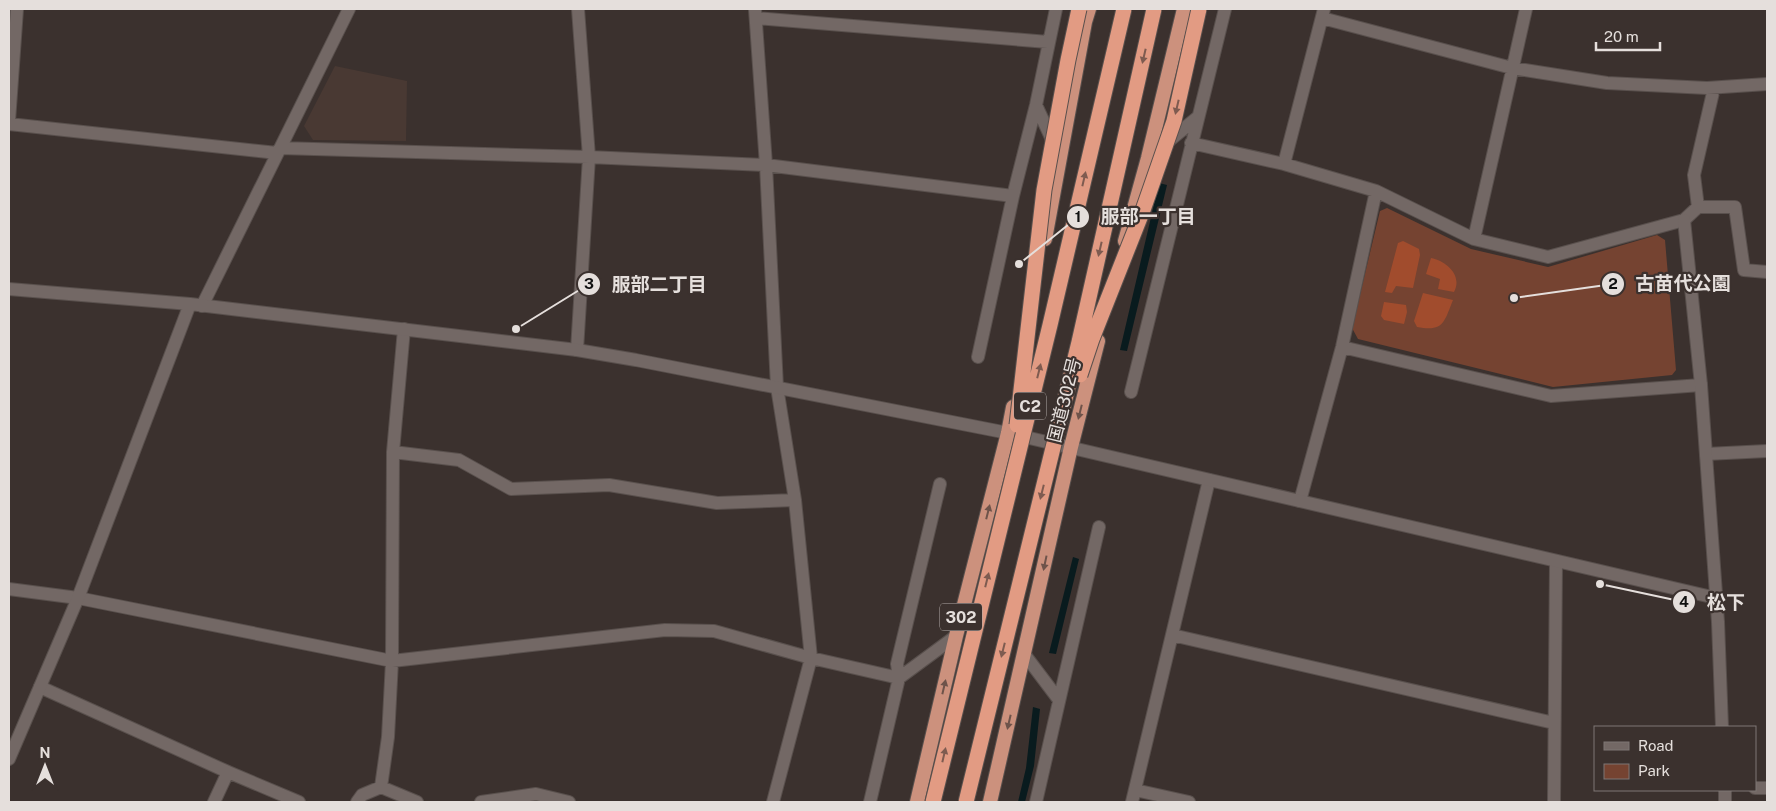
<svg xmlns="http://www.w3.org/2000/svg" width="1776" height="811" font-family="'Public Sans','Noto Sans JP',sans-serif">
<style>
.built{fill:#493933}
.green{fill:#754331}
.forest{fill:#a14c2d}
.water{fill:#091b1e}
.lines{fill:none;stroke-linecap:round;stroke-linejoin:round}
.minor-casing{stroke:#59504d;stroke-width:14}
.tertiary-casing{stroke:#59504d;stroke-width:14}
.trunk-casing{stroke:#59504d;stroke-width:16}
.minor{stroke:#736865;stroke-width:12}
.tertiary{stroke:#736865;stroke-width:12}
.trunk{stroke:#cc917d;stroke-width:14}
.motorway-bridge-casing{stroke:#59504d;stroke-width:17;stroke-linecap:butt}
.motorway-bridge{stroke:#e29b83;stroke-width:15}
.oneway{fill:#7e5b50}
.oneway2{fill:#6e534a}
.labels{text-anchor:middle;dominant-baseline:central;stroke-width:4.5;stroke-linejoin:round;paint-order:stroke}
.shield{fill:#3b312e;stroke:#b2aba8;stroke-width:1}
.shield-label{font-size:16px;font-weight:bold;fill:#e5dfdc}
.street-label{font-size:18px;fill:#e5dfdc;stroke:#3b312e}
.leader{fill:none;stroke:#e5dfdc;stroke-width:2}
.callout-dot{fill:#e5dfdc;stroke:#3b312e;stroke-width:2}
.mark-label{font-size:15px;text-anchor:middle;font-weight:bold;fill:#111}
.callout-label{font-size:19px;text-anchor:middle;font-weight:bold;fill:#e5dfdc;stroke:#3b312e;stroke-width:4.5;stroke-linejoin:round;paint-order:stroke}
</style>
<rect width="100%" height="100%" fill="#3b312e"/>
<path class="built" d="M335,66l72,15 -1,60 -93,-1 -9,-14z"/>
<path class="green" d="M1387,208l84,41 77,18 109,-32 8,5 11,130 -4,5 -119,12 -195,-48 -6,-11 28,-117z"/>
<path class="forest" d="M1403,241l16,8 1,6 -7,33 -17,-2 -4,7 -7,-1 13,-49z
M1431,258c15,3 32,17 23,34l-16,-3 2,-10 -14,-5z
M1423,293l30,7c-9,22 -9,32 -36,27l-3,-6z
M1384,302l22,3 1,7 -3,12 -20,-4 -3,-4z"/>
<path class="water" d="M1159,183l8,2 -40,166 -7,-1z
M1073,557l6,2 -23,95 -7,-1z
M1033,707l7,2 -6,57 -9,36h-7l8,-34z"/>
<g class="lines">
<defs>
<path id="minor" d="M755,9l11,156 11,222 18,113 16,158 -38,144
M756,18l292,24
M1322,18l190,50 95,15 100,5 60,-4
M1036,105l18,39
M9,121l8,-112
M9,124l268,29
M1191,143l93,21 92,27 98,48 74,18 136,-37 14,-13h37l9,63 23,2
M1165,144l33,-27
M280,148l309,9 177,8 247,31
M1284,164l40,-155
M1698,207l-4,-32 20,-87
M1474,239l52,-230
M202,306l147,-297
M1342,347l209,49 150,-11
M577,350l12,-193 -11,-148
M978,357l35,-161 23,-91 20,-96
M1131,392l94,-383
M393,452l66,8 52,29 98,-4 108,18 78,-3
M1706,454l61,-3
M1300,501l42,-154 34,-156
M9,589l69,9 314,63 273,-31 49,1 97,27 88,20 57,-42
M1172,635l382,88
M1025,655l34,45
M40,687l188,85
M381,787l7,-50 4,-76 1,-209 11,-123
M1755,788h12
M1135,790l54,12
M214,802l14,-30 71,30
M357,802l5,-7 19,-8 36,15
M481,802l55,-8 33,8
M870,802l29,-124 -2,-14 43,-180
M1036,802l63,-275
M1132,802l77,-322
M1554,802l2,-241"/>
<path id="tertiary" d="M1684,220l17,165 17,237 4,105
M9,289l181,15 387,46 59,10 372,73 708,165
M9,759l69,-161 112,-294
M1725,790v12"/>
<path id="trunk" d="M1045,239l40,-217 4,-13
M1125,241l23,-83 36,-149
M917,802l39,-166 52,-203 5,-26
M990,802l81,-355 27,-106"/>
</defs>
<use href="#minor" class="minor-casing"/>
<use href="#tertiary" class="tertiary-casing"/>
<use href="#trunk" class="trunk-casing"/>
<use href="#minor" class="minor"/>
<use href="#tertiary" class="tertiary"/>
<use href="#trunk" class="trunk"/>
<defs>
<path id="motorway-bridge" d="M1080,375l12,-36 51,-129 31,-89 25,-112
M1017,425l27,-235 24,-130 11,-51
M933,802l117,-477 74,-316
M966,802l113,-460 75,-333"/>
</defs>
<use href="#motorway-bridge" class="motorway-bridge-casing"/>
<use href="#motorway-bridge" class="motorway-bridge"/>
</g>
<defs><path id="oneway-solid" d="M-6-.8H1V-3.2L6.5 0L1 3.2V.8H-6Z" transform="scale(1.25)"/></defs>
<g class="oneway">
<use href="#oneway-solid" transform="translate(1144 56) rotate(103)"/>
<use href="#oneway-solid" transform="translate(1177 107) rotate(103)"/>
<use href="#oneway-solid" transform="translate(1084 179) rotate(-77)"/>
<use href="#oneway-solid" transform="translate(1100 249) rotate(103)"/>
<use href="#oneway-solid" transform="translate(1039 371) rotate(-76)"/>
<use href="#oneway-solid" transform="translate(1042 492) rotate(104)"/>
<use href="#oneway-solid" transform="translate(987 580) rotate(-76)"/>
<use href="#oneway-solid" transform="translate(1003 650) rotate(104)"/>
<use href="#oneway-solid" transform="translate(944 755) rotate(-77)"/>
</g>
<g class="oneway2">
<use href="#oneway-solid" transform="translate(1080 412) rotate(104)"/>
<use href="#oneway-solid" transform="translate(988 512) rotate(-76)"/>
<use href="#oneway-solid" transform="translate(1045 563) rotate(102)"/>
<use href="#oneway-solid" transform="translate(944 687) rotate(-77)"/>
<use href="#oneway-solid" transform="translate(1009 722) rotate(103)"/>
</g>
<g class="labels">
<g class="shield">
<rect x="1014" y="392.5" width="32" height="27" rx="4"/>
<rect x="940" y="603.5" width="42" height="27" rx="4"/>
</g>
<g class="shield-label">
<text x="1030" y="406">C2</text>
<text x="961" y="617">302</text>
</g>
<g class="street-label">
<text transform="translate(1064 400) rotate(-76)">国道302号</text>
</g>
</g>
<path class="leader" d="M1019 264L1078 217M1514 298L1613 284M516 329L589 284M1600 584L1684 602"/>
<g class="callout-dot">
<circle cx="1019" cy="264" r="5"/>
<circle cx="1514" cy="298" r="5"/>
<circle cx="516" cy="329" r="5"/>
<circle cx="1600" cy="584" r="5"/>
<circle cx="1078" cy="217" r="12"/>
<circle cx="1613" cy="284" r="12"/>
<circle cx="589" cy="284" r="12"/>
<circle cx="1684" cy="602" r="12"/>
</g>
<g class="mark-label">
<text x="1078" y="222">1</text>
<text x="1613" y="289">2</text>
<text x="589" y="289">3</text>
<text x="1684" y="607">4</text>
</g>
<g class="callout-label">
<text x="1148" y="223">服部一丁目</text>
<text x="1683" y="290">古苗代公園</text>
<text x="659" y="291">服部二丁目</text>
<text x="1726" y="609">松下</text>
</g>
<rect width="1776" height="811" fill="none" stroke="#e5dfdc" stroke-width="20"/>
<rect x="1594" y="726" width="162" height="65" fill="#3b312e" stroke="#7f7774"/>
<rect x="1604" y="742" width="25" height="8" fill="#736865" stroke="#7f7774"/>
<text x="1638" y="751" font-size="15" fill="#e5dfdc">Road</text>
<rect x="1604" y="764" width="25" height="15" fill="#754331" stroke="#7f7774"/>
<text x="1638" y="776" font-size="15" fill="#e5dfdc">Park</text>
<g transform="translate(45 766)" stroke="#3b312e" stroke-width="4" paint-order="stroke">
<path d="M0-4L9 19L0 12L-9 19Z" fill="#e5dfdc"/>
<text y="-8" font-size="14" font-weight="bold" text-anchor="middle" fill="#e5dfdc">N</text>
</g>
<path d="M1596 42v8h64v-8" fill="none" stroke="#e5dfdc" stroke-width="2.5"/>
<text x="1604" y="42" font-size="15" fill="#e5dfdc" stroke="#3b312e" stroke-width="4" paint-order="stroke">20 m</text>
</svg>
